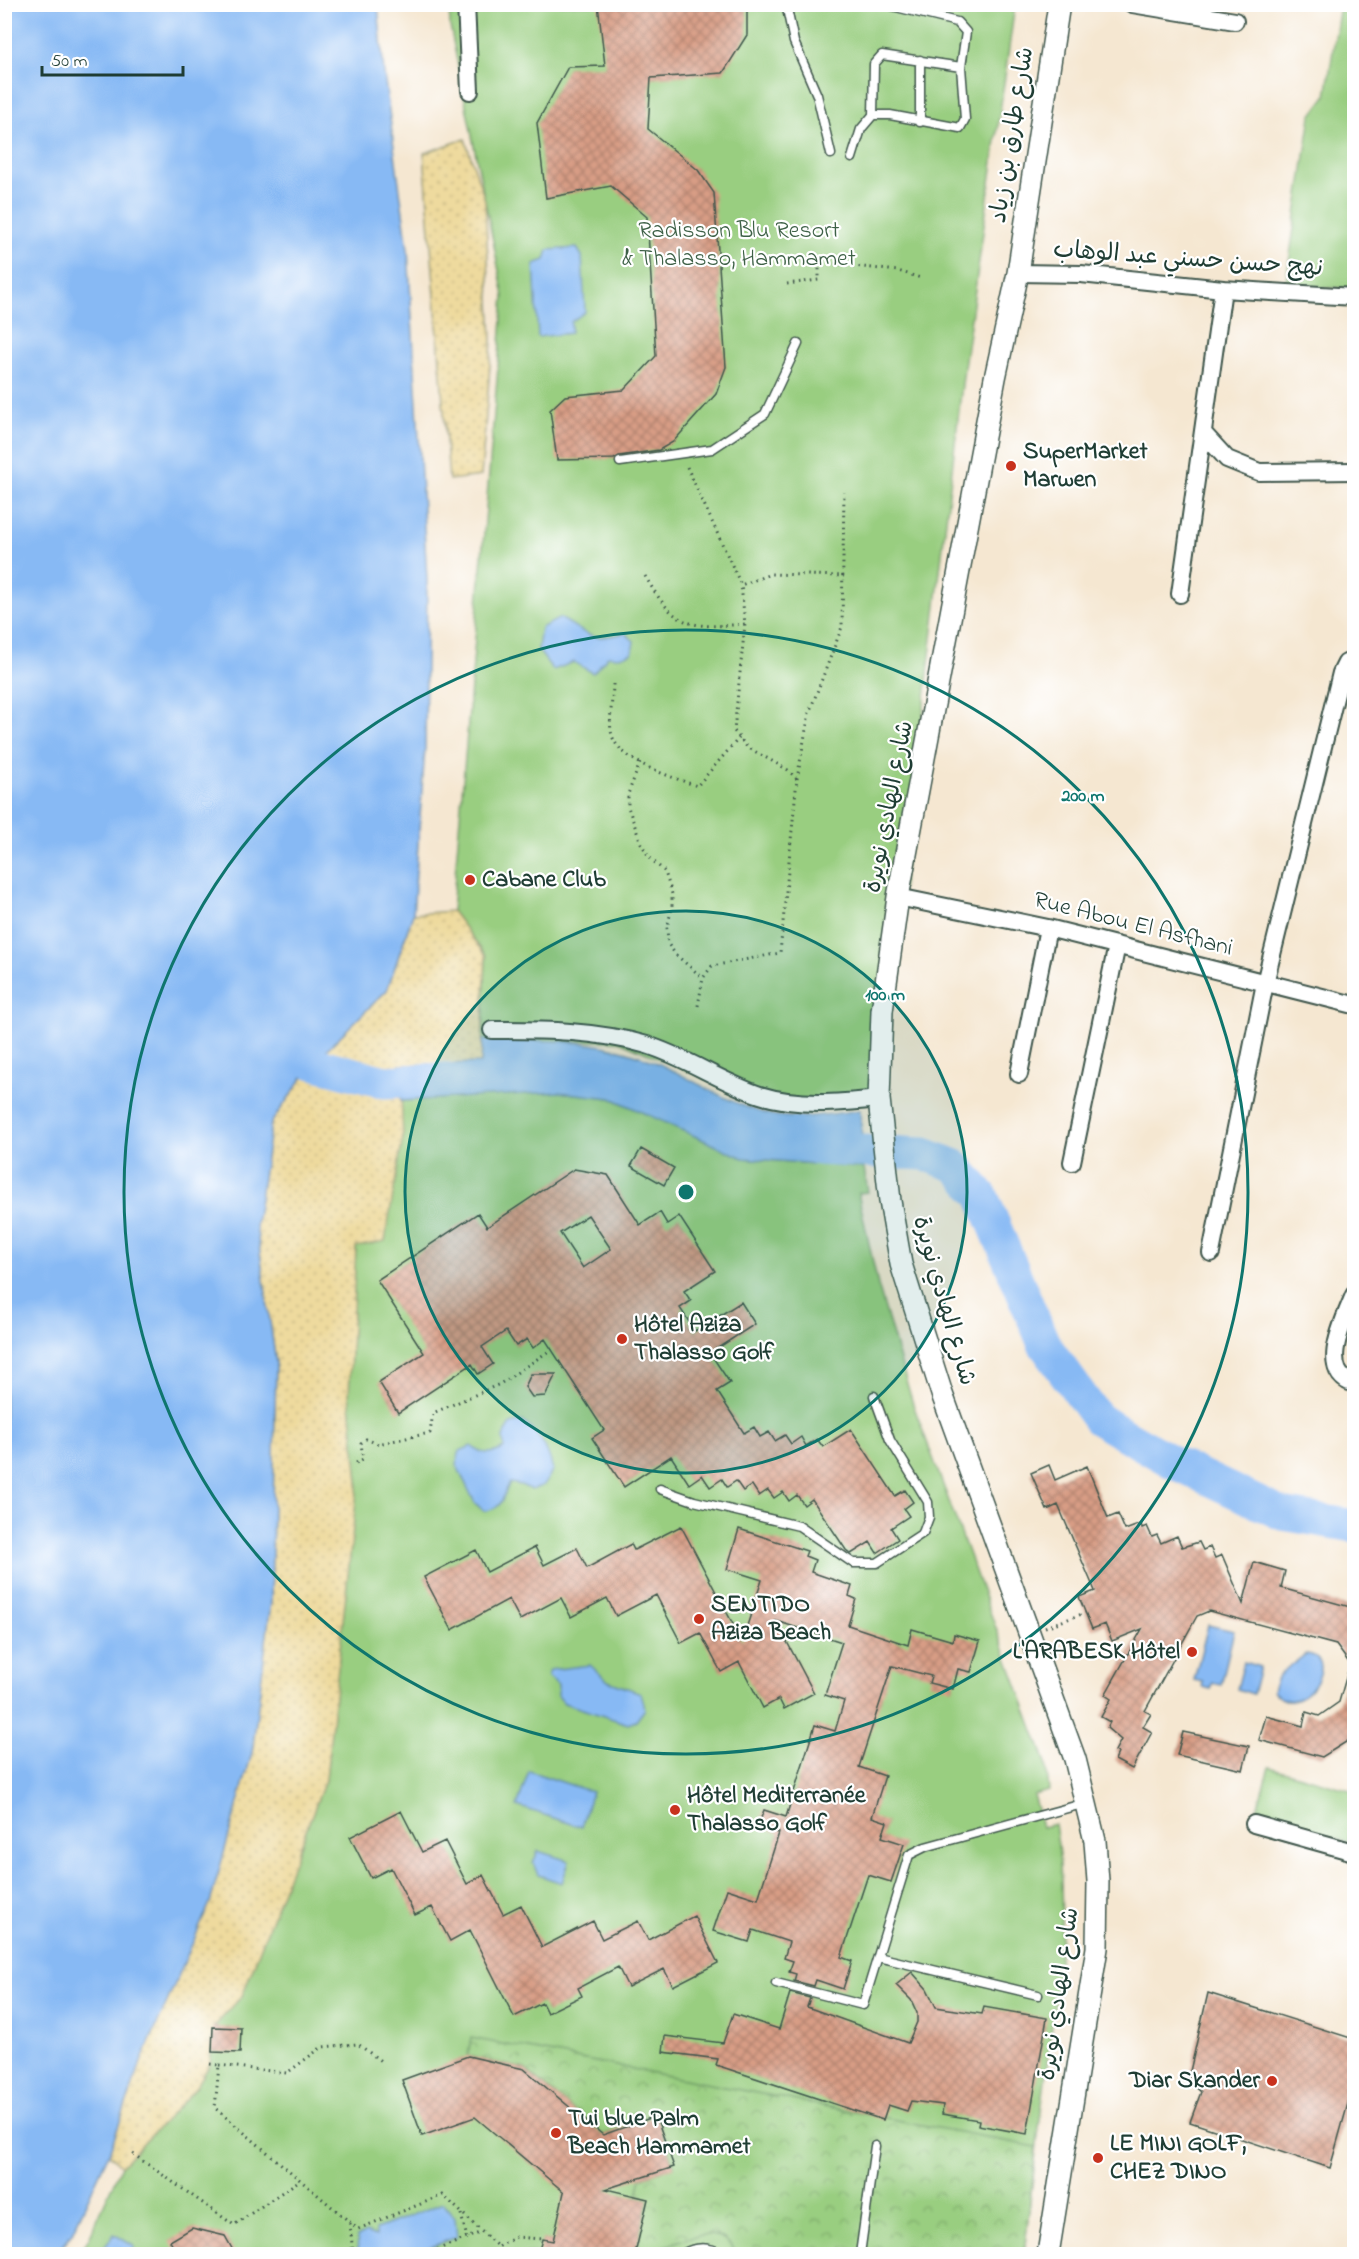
<svg xmlns="http://www.w3.org/2000/svg" width="1359" height="2259" font-family="'Indie Flower','Playpen Sans Arabic',sans-serif">
<style>
.green{fill:#99ce80;stroke:#5c865a;stroke-width:1.5}
.sand{fill:url(#sand-dots);stroke:#868c69;stroke-width:1.5}
.park{fill:url(#park-crowns);stroke:#5c865a;stroke-width:1.5}
.water{fill:#87b9f4;stroke:#537b94;stroke-width:1.5}
.lines{fill:none;stroke-linecap:round;stroke-linejoin:round}
.river{stroke:#87b9f4;stroke-width:33}
.building{fill:url(#building-cross-hatch);fill-rule:evenodd}
.service-casing{stroke:#3f564c;stroke-width:11}
.minor-casing{stroke:#3f564c;stroke-width:20}
.tertiary-casing{stroke:#3f564c;stroke-width:24}
.path{stroke:#3f564c;stroke-width:3;stroke-dasharray:1.5 4.5;stroke-linecap:butt}
.service{stroke:#fff;stroke-width:8}
.minor{stroke:#fff;stroke-width:16}
.tertiary{stroke:#fff;stroke-width:21}
.ring{fill:none;stroke:#0f766e;stroke-width:3}
.poi-dot{fill:#c8321e;stroke:#fff;stroke-width:2}
.labels{text-anchor:middle;dominant-baseline:central;stroke-width:4.5;stroke-linejoin:round;paint-order:stroke}
.street-label{font-size:24px;fill:#1f3d34;stroke:#fff}
.park-label{font-size:24px;fill:#3e6147;stroke:#fff}
.poi-label{font-size:24px;font-weight:bold;fill:#1f3d34;stroke:#fff;text-anchor:start}
.centre{fill:#0f766e;stroke:#fff;stroke-width:3}
.ring-label{font-size:18px;text-anchor:middle;font-weight:bold;fill:#0f766e;stroke:#fff;stroke-width:4.5;stroke-linejoin:round;paint-order:stroke}
</style>
<defs>
<pattern id="sand-dots" width="8" height="8" patternUnits="userSpaceOnUse" patternTransform="scale(1.5)"><rect width="8" height="8" fill="#eeda9e"/><path d="M2 2h.1M6 6h.1" fill="none" stroke="#ccbc89" stroke-width="1.8" stroke-linecap="round"/></pattern>
<pattern id="park-crowns" width="20" height="18" patternUnits="userSpaceOnUse" patternTransform="scale(1.5)"><rect width="20" height="18" fill="#99ce80"/><path d="M2 6a3 3 0 1 1 6 0M12 15a3 3 0 1 1 6 0" fill="none" stroke="#7ca86a"/></pattern>
<pattern id="building-cross-hatch" width="8" height="8" patternUnits="userSpaceOnUse" patternTransform="scale(1.5)"><rect width="8" height="8" fill="#d89d85"/><path d="M0 0l8 8M0 8l8-8" fill="none" stroke="#af816e"/></pattern>
</defs>
<rect width="100%" height="100%" fill="#fff"/>
<filter id="ink" filterUnits="userSpaceOnUse"><feTurbulence type="fractalNoise" baseFrequency=".0167" numOctaves="2"/><feDisplacementMap in="SourceGraphic" scale="12" xChannelSelector="R" yChannelSelector="G"/><feConvolveMatrix kernelMatrix="1 2 1 2 8 2 1 2 1" color-interpolation-filters="sRGB"/></filter>
<filter id="wash" filterUnits="userSpaceOnUse"><feTurbulence type="fractalNoise" baseFrequency=".008" numOctaves="4" result="noise"/><feDisplacementMap in="SourceGraphic" scale="24" xChannelSelector="R" yChannelSelector="G"/><feGaussianBlur stdDeviation="1.35" result="paint"/><feColorMatrix in="noise" values="0 0 0 0 0 0 0 0 0 0 0 0 0 0 0 0 0 1.4 0 .05"/><feComposite in="paint" operator="in"/></filter>
<g filter="url(#wash)">
<rect width="100%" height="100%" fill="#f5e7d1"/>
<path class="green" d="M449,5h566l-51,363 -86,727 -108,11 -151,-65 -136,-1 3,-84 -34,-45 52,-615 -54,-270z
M1340,5h14v283h-69l26,-172 15,-20z
M559,1092l52,6 132,60 121,10 4,24 -10,1 20,92 35,119 133,359 3,28 -16,4 9,32 13,-3c14,83 3,158 -8,240 -8,64 -16,127 -23,190h-945l10,-16 32,-72 74,-77 15,-25 3,-37 29,-31 84,-218 32,-296 -9,-88 7,-148 47,-108 -2,-37z
M1269,1767l85,24v28l-6,23 -93,-26z"/>
<path class="sand" d="M465,139l20,61 7,141 -11,135 -32,4 -25,-327z
M452,911l34,45 -5,107 -81,2 3,73 -18,103 -29,6 -7,147 9,88 -32,296 -84,218 -29,32 -3,36 -15,25 -74,77 -12,-13 32,-91 28,-67 83,-242 19,-151 5,-239 -20,-138 15,-102 42,-60 74,-73 26,-76z"/>
<path class="park" d="M471,2038l565,109 -12,107h-285c-5,-4 -11,-13 -17,-16 -30,-13 -58,16 -87,16l13,-55 -11,-3 4,-18 33,-12 -18,-50 -53,19 -78,-66 -57,-13z"/>
<path class="water" d="M5,4l373,1 6,69 24,175 19,330 -2,169 -12,166 -26,76 -74,73 -42,60 -15,102 20,138 -5,239 -19,151 -42,150 -69,159 -32,91 -37,80 -15,21h-53z
M577,248l5,8 3,56 -14,10v11l-33,4 -4,-73 11,-4 3,-10z
M560,618c31,17 27,24 65,15l9,8 -2,12 -13,4 -11,-1 -15,17 -19,-11 -21,8 -15,-20 3,-22z
M483,1040c44,1 90,-2 133,9 55,12 98,51 152,65 26,7 65,0 92,-4l4,58 -121,-10 -132,-60 -52,-6 -158,9 -2,-36 82,-2z
M522,1421c18,13 26,27 31,49l-9,15 -12,5 -11,-5 -11,-2c-10,15 -4,25 -26,28l-9,-8 -19,-39 4,-13 11,-5c11,8 20,10 33,2l-1,-11 8,-13z
M1208,1625l26,6 -13,54 -8,-2 -2,6 -9,-2 1,-5 -9,-2z
M1306,1654c40,4 -10,70 -33,37l3,-11 6,-8z
M1244,1662l16,5 -7,27 -16,-5z
M590,1665l18,16 33,12 4,16 -9,12 -8,3 -64,-21 -6,-7v-11l-10,-9 2,-6z
M529,1771l63,21 -11,35 -64,-21z
M538,1851l31,10 -7,22 -24,-8 -5,-12z
M443,2203l12,15 2,19 -45,17h-30l-5,-4 -11,4 -8,-3 -1,-14 10,-5 9,4v-7z
M114,2234l21,13 -5,7h-30z"/>
<g class="lines">
<path class="river" d="M313,1063l72,19 60,-3
M819,1149l105,5 32,12 26,30 62,148 54,75 74,43 110,52 72,12"/>
</g>
<g id="blocks">
<path class="building" d="M598,4h149v31l-24,38 -72,5 -3,51 50,41 16,23 12,174 -10,27 -43,48 -14,8 -40,6 -5,3 -57,1 -7,-50 15,-14 59,-6 32,-34 -9,-139 -36,-31 -65,12 -9,-75 31,-56 37,-1z
M641,1149l33,19 -10,17 -33,-19z
M574,1169l34,6 32,50 20,-13 7,12 12,-8 36,55 -31,20 7,10 -11,7 15,23 46,-29 14,22 -45,29 20,30 -13,8 27,42 10,-6 6,10 9,-5 6,9 10,-6 6,9 10,-7 5,9 11,-7 6,8 28,-18 44,67 10,-6 8,12 -9,7 5,7 -18,12 7,11 -21,14 -7,-11 -19,12 -5,-4 -34,-51 -8,6 -7,-10 -8,6 -6,-9 -9,6 -6,-8 -9,6 -7,-11 -9,6 -7,-10 -9,6 -5,-8 -12,8 -8,-12 -13,9 -18,-28 -47,31 -32,-49 12,-8 -59,-91 -12,9 -6,-9 -11,7 -10,-15 -24,16 11,17 -15,10 -6,-10 -74,49 -19,-31 45,-29 -47,-73 101,-67 9,14zM588,1215l23,34 -28,19 -23,-35z
M531,1374h25l-11,22 -13,1 -7,-10z
M1049,1465l6,15 32,-14 21,52 10,-4 7,16 16,-6 1,4 5,-2 5,11 5,-2 4,8 16,-7 5,11 17,-5 4,8 7,-3 5,11 7,-3 21,49 11,-42 31,9 -4,17 73,20v129l-32,20 -63,-17 7,-24 37,10 3,-14 13,4 20,-14 11,-38 -14,-19 -127,-34 -12,5 -52,95 6,3 -8,13 9,5 -20,37 -17,-9 3,-7 -3,-2 6,-11 -14,-12 3,-6 -9,-5 10,-18 -6,-4 37,-66 -30,12 -7,-17 -13,5 -13,-32 16,-6 -37,-86 -11,5 -16,-37z
M681,1526l61,115 20,-61 -35,-11 12,-40 68,22 -2,5 10,4 -4,12 41,14 -3,10 7,3 -8,26 60,20 4,-16 41,12 1,-7 26,7 -9,31 -13,-3 -5,20 -24,-6 2,-7 -39,-10 -33,101 26,9 -13,41 15,5 -5,15 22,7 -13,38 -23,-7 -27,82 11,4 -9,28 -27,-9 -2,6 -20,-5 2,-7 -7,-2 4,-11 -9,-3 5,-16 -36,-12 -4,12 -36,-11 14,-42 31,10 21,-66 -21,-7 6,-16 22,7 29,-92 20,6 9,-30 -19,-6 17,-53 -66,-21 38,72 -30,16 -5,-10 -16,9 -24,-46 -18,10 -21,-39 -19,10 -25,-48 -40,21 -9,-18 -36,19 -10,-19 -41,22 -11,-21 -57,31 -28,-53 52,-27 11,22 48,-25 9,18 33,-17 10,20 44,-24 3,6z
M1183,1732l66,14 -6,24 -66,-15z
M401,1811l21,41 23,-11 22,43 16,-9 20,39 18,-9 21,42 51,-26 9,18 36,-18 10,19 46,-24 24,47 -45,23 -9,-17 -36,18 -10,-20 -40,21 4,8 -35,17 -5,-10 -28,14 -44,-87 -20,11 -18,-34 -17,8 -24,-47 -20,10 -21,-41z
M912,1972l15,17 9,18 46,7 2,-7 63,11 -20,116 -49,-9 1,-5 -37,-6 1,-9 -32,-4 -4,10 -19,-6 -5,15 -167,-55 2,-6 -55,-7 2,-16 58,7 10,-29 46,15 11,-36 20,5 -3,9 101,36 9,-21v-9l-6,-13 -15,-15z
M1208,1993l146,46v43l-24,86 -140,-46 11,-30 -13,-12z
M213,2027l28,1 -1,25 -28,-1z
M468,2056l56,13 79,66 53,-19 18,51 -68,22 42,10 -13,55h-97l4,-15 11,2 11,-49 -89,-75 -53,19 -20,-56z
M192,2228l33,8 10,18h-58l-7,-13z"/>
</g>
</g>
<g filter="url(#ink)">
<use href="#blocks" fill-opacity="0" stroke="#3f564c" stroke-width="1.5"/>
<g class="lines">
<defs>
<path id="service" d="M786,4l8,38 23,53 14,59
M892,6l65,16 9,10 -5,35
M920,122v-62
M852,158l9,-29 12,-14 1,-51 8,-9 79,12 4,52 -5,9 -70,-13h-17
M620,462l92,-13 53,-35 33,-70
M660,1489l34,12 105,25 54,37h24l46,-30 6,-16 -1,-15 -38,-62 -16,-44
M878,1957l160,38
M776,1983l87,22 46,-150 16,-8 161,-44
M682,2254c13,-7 27,-8 40,0
M860,2254l15,-108"/>
<path id="minor" d="M466,4l4,87
M1132,4l103,17
M1018,273l63,1 142,15 131,8
M1204,434l23,25 32,13 95,-1
M1180,594l43,-305
M898,897l150,31 306,77
M492,1030c53,0 103,0 155,15 39,12 74,37 113,50 38,12 80,8 119,4
M1019,1074l29,-146
M1072,1162l45,-217
M1211,1253l54,-270 76,-310 5,-10 8,-3
M1354,1295c-10,25 -37,77 0,89
M1254,1824l100,28"/>
<path id="tertiary" d="M1048,2254l49,-306 1,-67 -3,-40 -20,-82 -133,-365 -41,-130 -11,-63 -11,-102 3,-88 16,-114 97,-519 23,-105 41,-269"/>
</defs>
<use href="#service" class="service-casing"/>
<use href="#minor" class="minor-casing"/>
<use href="#tertiary" class="tertiary-casing"/>
<path class="path" d="M787,284l32,-4v-18l79,9 23,7
M687,467l54,118 30,-11 73,2
M645,576c30,51 43,53 100,48l-4,-39
M613,684c0,13 -5,39 -1,51 7,27 61,42 85,51l42,-48
M640,763l-12,31v13l13,36 8,14 16,15 7,22v14l-5,19 1,17 8,11 27,23
M797,779l12,-66 33,-86 2,-135
M698,1006l5,-28 9,-12 68,-13 17,-174 -9,-9 -41,-23 -13,-16 11,-107
M356,1463l7,-4 -2,-16 5,-4 12,5 52,-11 3,-20 67,-29 52,-35
M1045,1627l40,-14
M210,2064l9,1 -4,43 143,121 85,-34 55,52 18,-10 26,2
M219,2065l68,8 35,-26 36,-3 24,18
M133,2154l101,71 66,-45
M461,2214l6,24
M350,2223l3,31
M426,2254l56,-22"/>
<use href="#service" class="service"/>
<use href="#minor" class="minor"/>
<use href="#tertiary" class="tertiary"/>
</g>
</g>
<circle cx="686" cy="1192" r="281" fill="#0f766e" fill-opacity=".12"/>
<g class="ring">
<circle cx="686" cy="1192" r="281"/>
<circle cx="686" cy="1192" r="562"/>
</g>
<g class="poi-dot">
<circle cx="1011" cy="466" r="6"/>
<circle cx="470" cy="880" r="6"/>
<circle cx="622" cy="1339" r="6"/>
<circle cx="699" cy="1619" r="6"/>
<circle cx="1192" cy="1652" r="6"/>
<circle cx="675" cy="1810" r="6"/>
<circle cx="1272" cy="2081" r="6"/>
<circle cx="556" cy="2133" r="6"/>
<circle cx="1098" cy="2158" r="6"/>
</g>
<g class="labels">
<g class="street-label">
<text transform="translate(1013 135) rotate(-81)">شارع طارق بن زياد</text>
<text transform="translate(1188 260) rotate(4)">نهج حسن حسني عبد الوهاب</text>
<text transform="translate(890 807) rotate(-79)">شارع الهادي نويرة</text>
<text transform="translate(1133 925) rotate(14)">Rue Abou El Asfhani</text>
<text transform="translate(943 1301) rotate(74)">شارع الهادي نويرة</text>
<text transform="translate(1060 1994) rotate(-82)">شارع الهادي نويرة</text>
</g>
<g class="park-label">
<text x="739" y="231">Radisson Blu Resort<tspan x="739" dy="28">&amp; Thalasso, Hammamet</tspan></text>
</g>
<g class="poi-label">
<text x="1023" y="452">SuperMarket<tspan x="1023" dy="28">Marwen</tspan></text>
<text x="482" y="880">Cabane Club</text>
<text x="634" y="1325">Hôtel Aziza<tspan x="634" dy="28">Thalasso Golf</tspan></text>
<text x="711" y="1605">SENTIDO<tspan x="711" dy="28">Aziza Beach</tspan></text>
<text x="1180" y="1652" text-anchor="end">L'ARABESK Hôtel</text>
<text x="687" y="1796">Hôtel Mediterranée<tspan x="687" dy="28">Thalasso Golf</tspan></text>
<text x="1260" y="2081" text-anchor="end">Diar Skander</text>
<text x="568" y="2119">Tui blue Palm<tspan x="568" dy="28">Beach Hammamet</tspan></text>
<text x="1110" y="2144">LE MINI GOLF,<tspan x="1110" dy="28">CHEZ DINO</tspan></text>
</g>
</g>
<circle cx="686" cy="1192" r="9" class="centre"/>
<g class="ring-label">
<text x="1083" y="801">200 m</text>
<text x="885" y="1000">100 m</text>
</g>
<rect width="1359" height="2259" fill="none" stroke="#fff" stroke-width="24"/>
<path d="M42 66v9h141v-9" fill="none" stroke="#1f3d34" stroke-width="3"/>
<text x="51" y="66" font-size="18" fill="#1f3d34" stroke="#ffffff" stroke-width="4.5" paint-order="stroke">50 m</text>
</svg>
